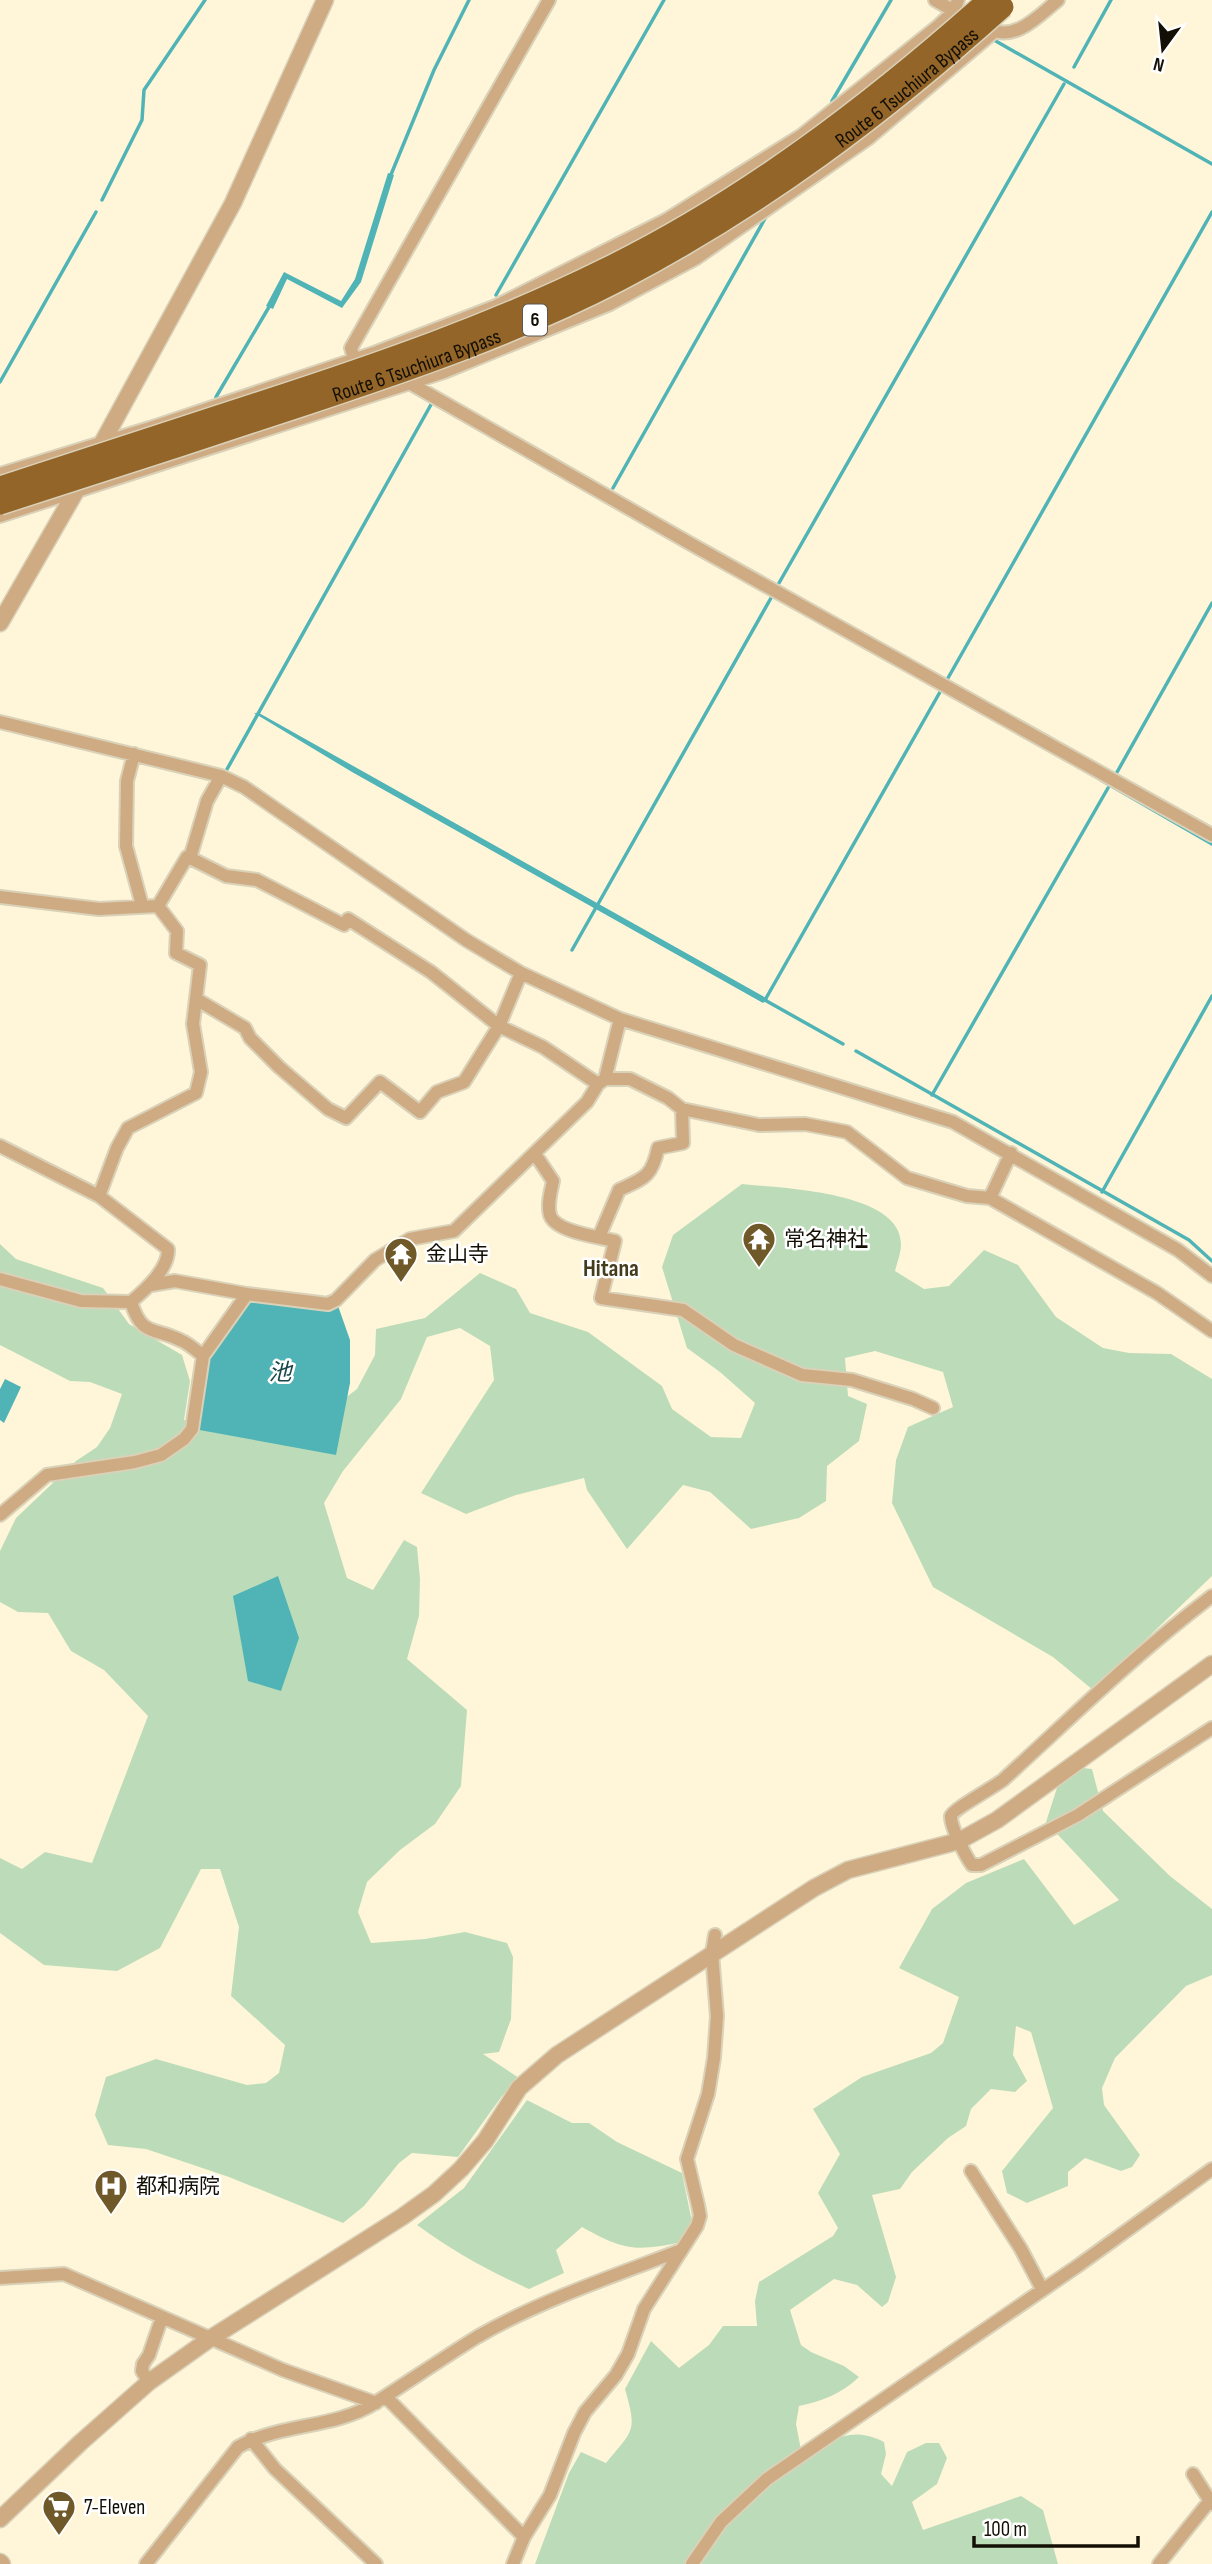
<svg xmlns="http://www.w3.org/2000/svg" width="1212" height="2564" font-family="'Sofia Sans Condensed','Noto Sans JP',sans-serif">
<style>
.green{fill:#bcdcb9}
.water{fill:#50b4b6}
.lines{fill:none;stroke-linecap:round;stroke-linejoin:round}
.stream{stroke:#50b4b6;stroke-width:3.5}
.minor-casing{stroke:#d9d1b8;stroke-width:16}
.tertiary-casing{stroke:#d9d1b8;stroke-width:19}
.minor{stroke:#cfab83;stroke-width:12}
.tertiary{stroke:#cfab83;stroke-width:16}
.trunk-bridge-casing{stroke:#d9d1b8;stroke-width:24;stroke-linecap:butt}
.trunk-bridge{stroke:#946528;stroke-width:21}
.labels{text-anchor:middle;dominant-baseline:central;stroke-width:5;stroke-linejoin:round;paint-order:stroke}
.shield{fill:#fff;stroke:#5a574f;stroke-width:2}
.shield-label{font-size:19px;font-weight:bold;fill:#130f04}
.street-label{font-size:21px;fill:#130f04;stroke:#fff}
.poi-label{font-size:21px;fill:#130f04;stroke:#fff;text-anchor:start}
.water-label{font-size:23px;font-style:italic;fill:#194648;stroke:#fff}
.quarter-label{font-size:24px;font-weight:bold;fill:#453c1e;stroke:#fff}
</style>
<rect width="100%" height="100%" fill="#fff6da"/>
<path class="green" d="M742,1184c37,4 159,7 159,60 0,9 -4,19 -6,27l29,18 25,-3 35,-36 34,15 38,52 47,31 26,5 42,1 41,25v197l-119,114 -40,-33 -120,-70 -41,-84 4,-43 12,-33 45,-20 -10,-35 -68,-21 -30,7 3,38 19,8 -8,37 -32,25 -1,35 -27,17 -48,11 -41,-37 -27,-7 -56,64 -40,-59 -3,-12 -68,17 -50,19 -45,-21 73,-113 -4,-34 -30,-18 -33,9 -26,62 -58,72 -19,32 23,75 26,12 31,-50 13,7 3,32 -1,37 -12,43 60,51 -6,76 -26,38 -35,26 -33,32 -9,30 13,31 54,-4 40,-7 42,11 6,14 -2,62 -12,33 -16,2 36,24 -17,18 -44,61 -46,-4 -13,10 -35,43 -21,17 -114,-46 -83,-28 -38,-4 -13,-30 11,-38 50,-18 91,26 19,-2 13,-10 6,-28 -54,-49 8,-69 -19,-58h-19l-41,79 -43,23 -73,-6 -44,-32v-75l22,11 23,-17 47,11 56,-147 -44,-46 -33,-19 -23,-38 -30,-1 -18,-10v-51l16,-33 60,-57 21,-14 13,-19 12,-34 -32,-12 -20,-1 -70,-36v-101l16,15 87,29 26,36 53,31 8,26 -6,39 53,8 79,-8 41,-31 18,-34 1,-26 49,-11 55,-45 36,16 14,24 58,19 74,54 10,23 39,28 30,1 14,-35 -35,-31 -33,-24 -25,-81 11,-32z
M1064,1766l28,3 11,42 67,65 42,33v66l-26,11 -71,72 -13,30 2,17 36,50 -8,12 -11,4 -36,-13 -17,14v14l-41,17 -20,-10 -5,-22 51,-63 -22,-76 -15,-6 -3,29 14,26 -12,11 -24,-3 -20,20 -5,17 -18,12 -36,34 -12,17 -28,6 24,82 -8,25 -6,5 -25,-22 -23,-6 -44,31 11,35 10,7 33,14 15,11c-18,17 -36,24 -60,29l-3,18 7,36c29,-20 46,-35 81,-18l2,12 -5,20 11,12 15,-34 19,-9h13l8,15 -10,26 -25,18 11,28 98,-34 22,14 15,54h-523l34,-91 12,-21 25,11c28,-34 31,-31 19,-74l26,-48 28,27 30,-23 14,-19h34l-2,-25 4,-19 74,-46 5,-8 -20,-35 22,-39 -27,-45 49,-32 69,-24 12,-10 16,-46 -60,-29 33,-59 34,-26 58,-24 50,66 45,-25 -73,-78z
M527,2100l45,23h17l28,19 65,31 10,49 -10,20c-47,10 -59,8 -100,-15l-26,23 8,23 -35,16c-41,-18 -76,-38 -112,-64l47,-37z"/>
<path class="water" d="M388,173l6,2 -33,107 -19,26 -55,-29 -14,30 -7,-3 18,-34 57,29 14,-22z
M254,713h5l509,286 -5,4 -411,-231z
M247,1296l90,7 13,37v43l-14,72 -142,-26 12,-72z
M5,1379l16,8 -17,36 -4,-3v-31z
M278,1576l21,62 -18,53 -33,-10 -15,-85z"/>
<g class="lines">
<path class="stream" d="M994,40l218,124
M1074,67l37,-67
M832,101l59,-101
M390,177l44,-107 35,-70
M102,200l40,-80 2,-30 61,-90
M496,295l168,-295
M0,382l96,-170
M216,397l53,-90
M613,488l154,-273
M779,583l285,-499
M948,678l264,-466
M226,771l207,-370
M1116,774l96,-171
M1101,780l111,64
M572,950l199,-352
M763,999l80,45
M765,1000l175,-308
M856,1051l333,189 23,21
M932,1095l176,-307
M1102,1192l110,-196"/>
<defs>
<path id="minor" d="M935,0l26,15
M986,28c29,15 51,-11 72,-28
M354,359l-3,-11 198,-348
M406,381l285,163 521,291
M0,474l150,-46 224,-75 122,-47 170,-86 136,-85 135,-108 17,-16 4,-11
M0,516l444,-144 166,-68 85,-45 174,-121 125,-106
M0,722l221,54 23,11 222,153 55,33 99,46 333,103 225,128 34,26
M134,754l-7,27 -1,65 16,59
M190,858l36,18 31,4 87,45 4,-6 83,53 68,54 44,21 55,37
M0,897l99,12 59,-3
M158,906l29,-49 3,1 17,-57 14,-25
M196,999l49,29 5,10 29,29 49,42 18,9 34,-36 40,30 17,-20 27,-10 35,-56 22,-53
M605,1079l15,-60
M0,1146l99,50 69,53c1,20 -23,41 -37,53l-50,-1 -81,-22
M535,1154l18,27c-2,10 -6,23 -3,34 5,17 49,22 65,26l-14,57 82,12 51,35 68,30 50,5 61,19 20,9
M99,1196l18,-48 11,-20 68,-35 5,-21 -8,-48 7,-59 -24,-12 1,-22 -19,-25
M990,1198l21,-45
M599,1237l20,-47c25,-12 33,-13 39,-42l25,-5 -1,-34
M151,1285l24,-4 72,13 81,10 8,-4 39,-40 35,-21 44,-8 133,-129 11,-18 7,-5h25l38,19 14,11 77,16 46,-1 42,8 60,46 60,18 23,2 167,95 55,38
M131,1302c11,35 22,25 49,38 8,3 16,10 23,16
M0,1515l47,-40 88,-13 26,-7 23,-16 8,-10 11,-73 44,-62
M1212,1596c-74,56 -141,122 -209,184 -9,7 -51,30 -52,36 -1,10 15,41 21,49h9l97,-50 134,-87
M971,2171l50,78 21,40
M0,2278l64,-4 219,96 93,33
M149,2382l-7,-11 1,-7 6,-9 13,-38
M387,2398l137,139
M251,2439l24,30 101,95
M1193,2474l19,30
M146,2564l92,-117c42,-24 96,-18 137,-44 33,-21 68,-45 102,-66 60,-35 136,-61 202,-86
M513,2564l11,-27 26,-42 24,-62 11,-21 31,-37 12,-21 16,-45 53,-83 3,-10 -2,-11 -11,-46 21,-65 6,-36 3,-42 -5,-63 3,-18
M692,2564l29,-42 46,-43 312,-214 133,-96
M1159,2564l53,-66"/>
<path id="tertiary" d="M0,623l76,-132 157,-288 92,-203
M0,2519l80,-76 69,-61 62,-44 191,-121 32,-23 27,-25 24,-28 34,-53 38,-33 257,-167 34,-18 111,-29 38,-21 215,-156
M0,2562l2,2"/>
</defs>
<use href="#minor" class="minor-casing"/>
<use href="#tertiary" class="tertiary-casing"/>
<use href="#minor" class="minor"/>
<use href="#tertiary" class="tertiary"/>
<defs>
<g id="trunk-bridge">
<path d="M0,487c87,-28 174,-56 261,-85 117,-38 233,-78 344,-133 141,-69 266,-165 383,-269"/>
<path id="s1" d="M0,504c99,-32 199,-64 298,-97 109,-36 220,-74 322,-127 143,-75 264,-166 383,-273"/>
</g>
</defs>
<use href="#trunk-bridge" class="trunk-bridge-casing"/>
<use href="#trunk-bridge" class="trunk-bridge"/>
</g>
<defs>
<symbol id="temple-pin" viewBox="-11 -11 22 30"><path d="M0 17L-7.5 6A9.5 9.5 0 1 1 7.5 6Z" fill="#6f5929" stroke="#fff"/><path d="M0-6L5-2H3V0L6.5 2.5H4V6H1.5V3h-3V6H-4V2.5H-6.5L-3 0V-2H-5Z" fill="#fff"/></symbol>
<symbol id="hospital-pin" viewBox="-11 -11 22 30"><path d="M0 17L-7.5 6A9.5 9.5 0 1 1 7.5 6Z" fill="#6f5929" stroke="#fff"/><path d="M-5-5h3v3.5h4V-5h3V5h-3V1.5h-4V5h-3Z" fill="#fff"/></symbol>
<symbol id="supermarket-pin" viewBox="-11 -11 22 30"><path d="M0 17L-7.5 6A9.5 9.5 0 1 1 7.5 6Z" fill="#6f5929" stroke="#fff"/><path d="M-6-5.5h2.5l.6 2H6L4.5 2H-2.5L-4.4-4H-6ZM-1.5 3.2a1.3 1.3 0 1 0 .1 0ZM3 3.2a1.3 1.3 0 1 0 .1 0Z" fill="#fff"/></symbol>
</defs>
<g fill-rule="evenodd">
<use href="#temple-pin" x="740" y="1220" width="38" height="52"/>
<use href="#temple-pin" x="382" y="1235" width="38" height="52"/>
<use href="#hospital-pin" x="92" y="2167" width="38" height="52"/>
<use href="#supermarket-pin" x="40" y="2488" width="38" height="52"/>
</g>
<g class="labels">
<rect class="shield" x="523" y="304.5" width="24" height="31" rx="5"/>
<g class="shield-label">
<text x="535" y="320">6</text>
</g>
<g class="street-label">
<text stroke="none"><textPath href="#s1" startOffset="1006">Route 6 Tsuchiura Bypass</textPath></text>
<text stroke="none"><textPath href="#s1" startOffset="439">Route 6 Tsuchiura Bypass</textPath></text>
</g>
<g class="poi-label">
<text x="784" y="1239">常名神社</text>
<text x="426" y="1254">金山寺</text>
<text x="136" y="2186">都和病院</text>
<text x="84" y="2507">7-Eleven</text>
</g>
<g class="water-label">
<text x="280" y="1373">池</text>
</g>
<g class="quarter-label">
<text x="611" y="1268">Hitana</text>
</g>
</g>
<g transform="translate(1163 49) rotate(195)" stroke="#ffffff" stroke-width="5" paint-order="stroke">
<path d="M0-5L12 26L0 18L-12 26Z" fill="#130f04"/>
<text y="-10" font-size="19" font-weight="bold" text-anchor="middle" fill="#130f04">N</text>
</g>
<path d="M974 2536v10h164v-10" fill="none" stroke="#130f04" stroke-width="3.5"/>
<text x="984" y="2536" font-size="21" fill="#130f04" stroke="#ffffff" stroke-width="5" paint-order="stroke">100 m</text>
</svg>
